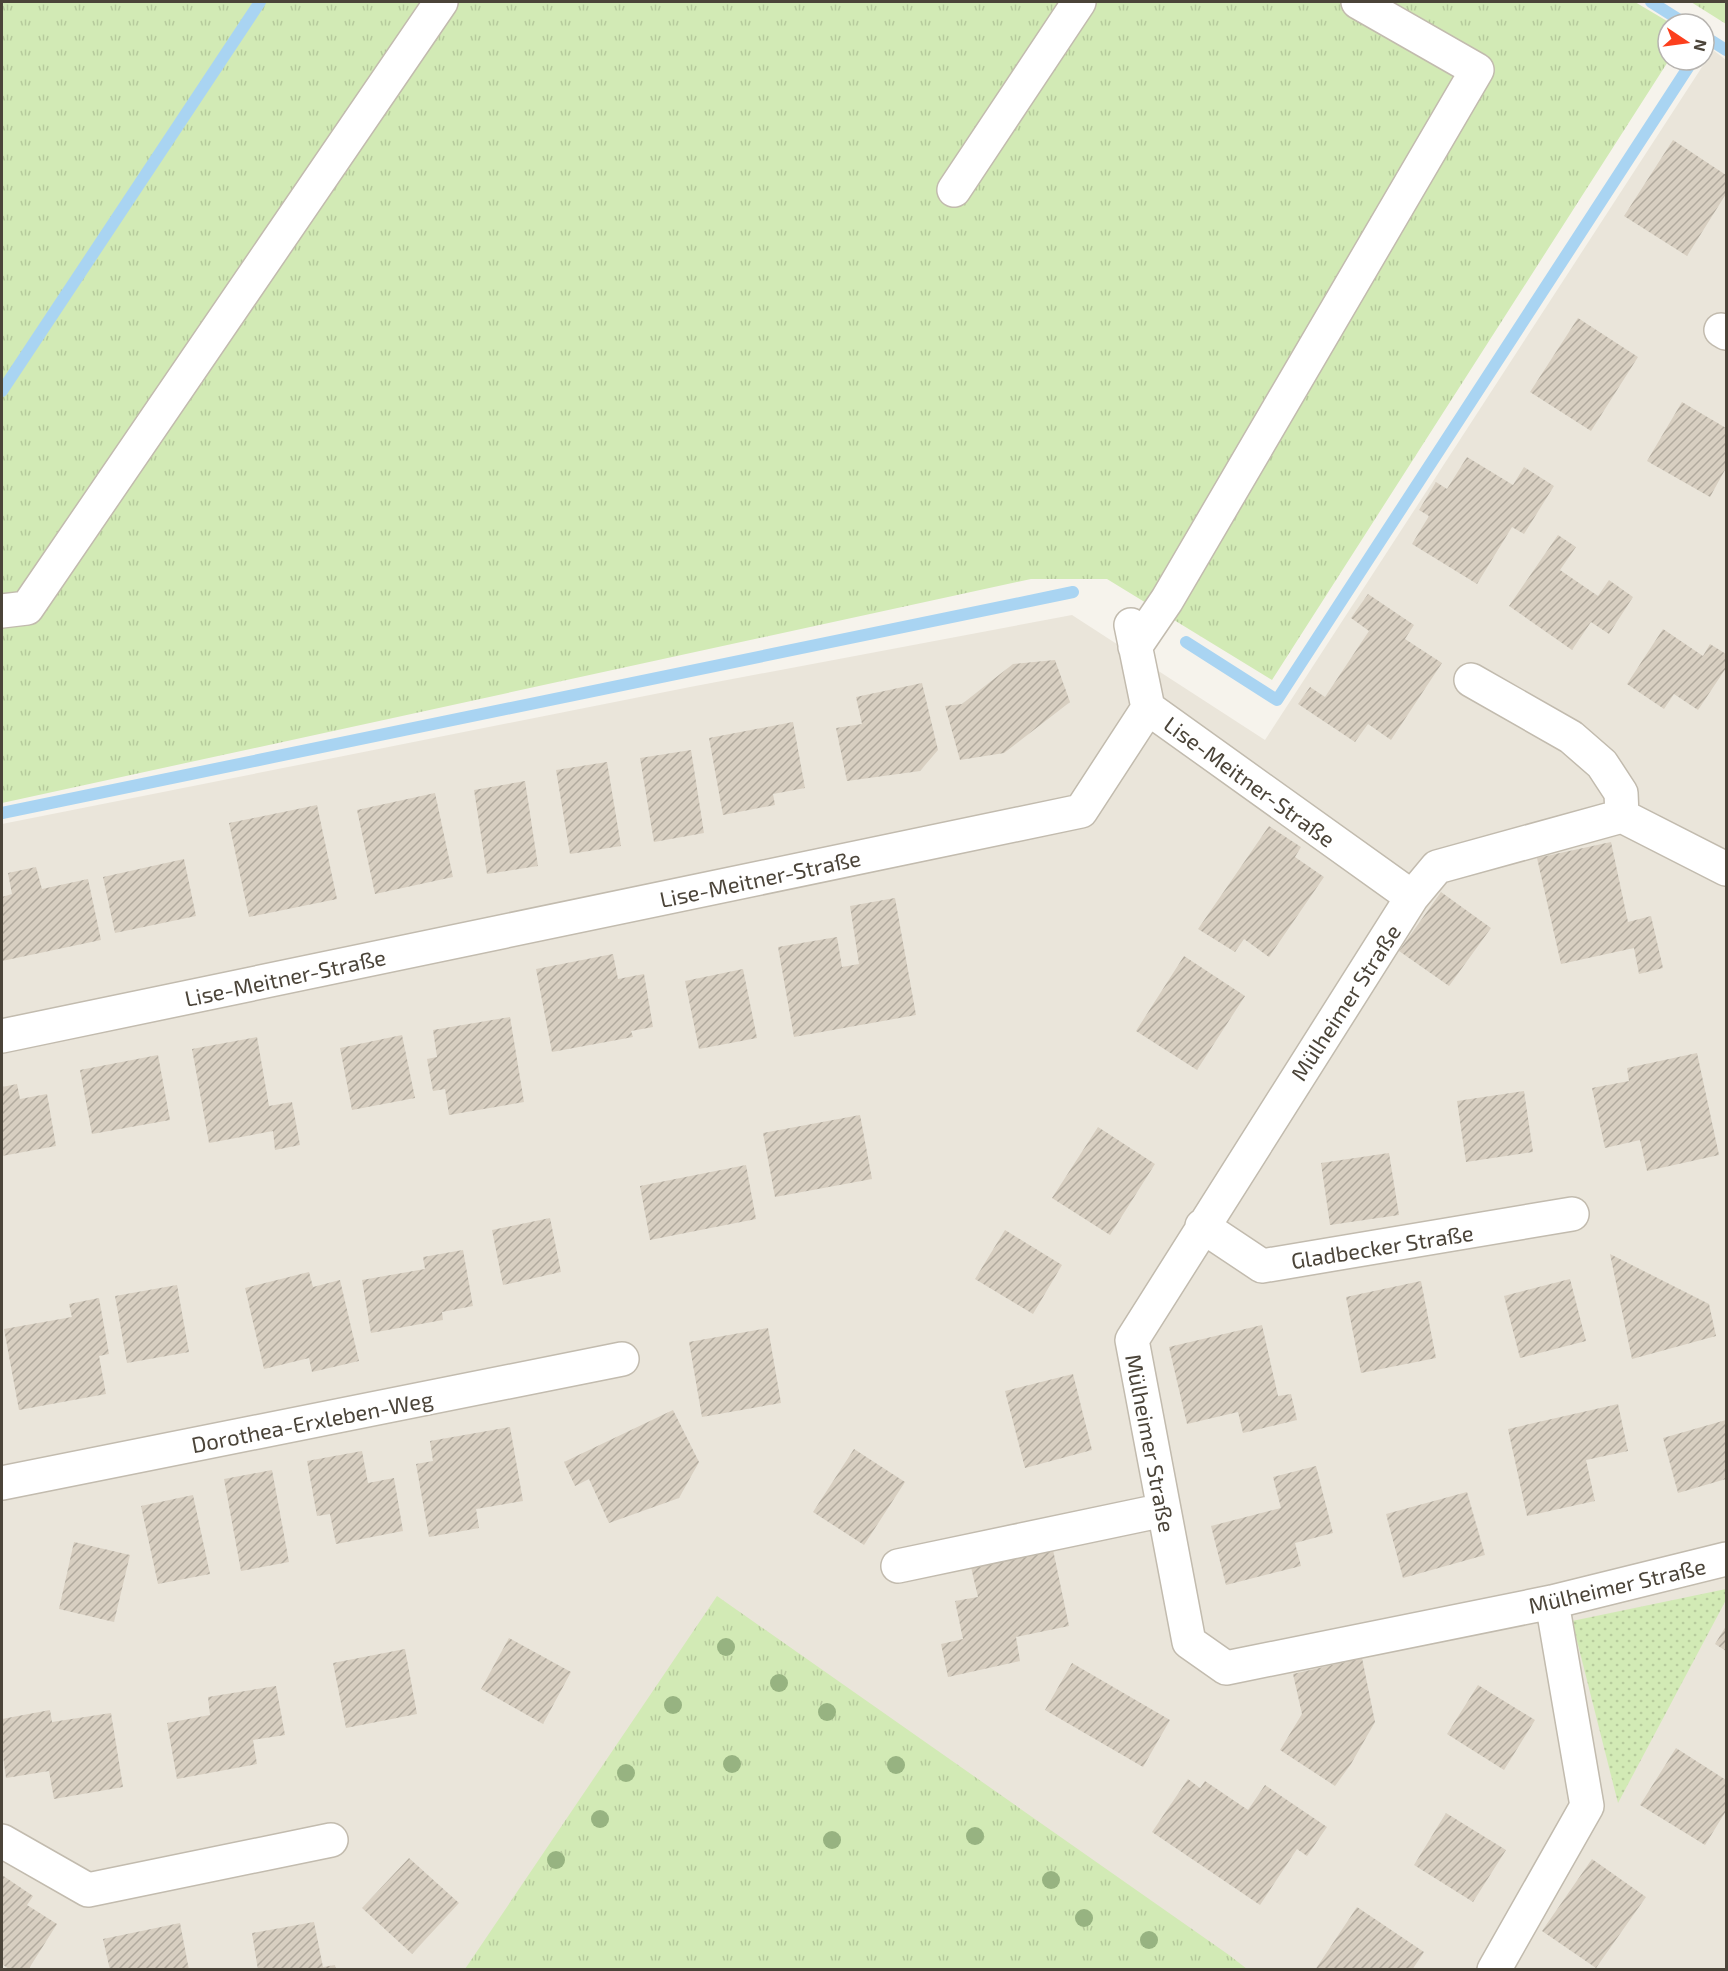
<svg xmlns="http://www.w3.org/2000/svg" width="1728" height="1971" font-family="'Exo 2',sans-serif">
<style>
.residential{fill:#eae5da}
.grass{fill:url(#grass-tufts)}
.park{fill:url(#park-dots)}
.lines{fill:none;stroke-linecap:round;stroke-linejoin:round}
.stream{stroke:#a9d4f2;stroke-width:12}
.building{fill:url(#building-hatch)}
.minor-casing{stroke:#c2bbae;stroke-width:36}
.minor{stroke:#fff;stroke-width:33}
.tree{fill:#97b381}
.labels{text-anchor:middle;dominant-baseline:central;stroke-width:5;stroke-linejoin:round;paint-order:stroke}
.street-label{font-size:22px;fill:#4b4439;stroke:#fff}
</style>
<defs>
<pattern id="grass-tufts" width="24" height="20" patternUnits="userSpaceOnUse" patternTransform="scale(1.5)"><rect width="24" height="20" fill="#d2eab5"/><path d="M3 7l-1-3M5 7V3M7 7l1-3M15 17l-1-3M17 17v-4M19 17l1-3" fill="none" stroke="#b6ca9c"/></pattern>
<pattern id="park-dots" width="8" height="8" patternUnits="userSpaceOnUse" patternTransform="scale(1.5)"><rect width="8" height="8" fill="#d2eab5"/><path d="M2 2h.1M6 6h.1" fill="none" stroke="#b6ca9c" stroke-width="1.8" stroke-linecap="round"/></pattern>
<pattern id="building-hatch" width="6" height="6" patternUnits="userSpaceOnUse" patternTransform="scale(1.5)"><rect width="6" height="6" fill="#d8cfc1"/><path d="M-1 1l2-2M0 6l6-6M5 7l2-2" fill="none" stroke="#b1aa9e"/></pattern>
</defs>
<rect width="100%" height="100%" fill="#f6f3ec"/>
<path class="residential" d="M1713,50l13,10v1909l-1724,1v-1146l688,-137 382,-72 193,125z"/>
<path class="grass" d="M2,2h1633l37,22h-4l1,36 -397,620 -165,-101h-76l-1029,224z
M1691,2h35v22z
M717,1596l512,359 18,14h-782z"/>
<path class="park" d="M1726,1589v11l-108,203 -46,-182z"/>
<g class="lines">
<path class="stream" d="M1651,2l35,22
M1704,36l22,14
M2,391l258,-389
M1186,642l91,58 416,-640
M2,813l1071,-221"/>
</g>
<path class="building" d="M1673,140l53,35v19l-39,62 -63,-40z
M1578,318l60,39 -47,74 -61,-39z
M1682,402l44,26v40l-16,29 -63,-36z
M1467,457l46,28 11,-18 30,19 -30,48 -12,-7 -35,57 -65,-40 17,-28 -10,-6 17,-28 11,7z
M1558,535l18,12 -16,23 38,26 11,-16 24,17 -24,37 -18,-12 -19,28 -63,-44z
M1368,594l46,31 -9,14 37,24 -51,77 -23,-16 -13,18 -57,-38 12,-17 15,10 44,-66 -18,-13z
M1663,629l40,27 7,-12 16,10v14l-28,42 -24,-16 -10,15 -37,-25z
M1055,660l15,42 -66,51 -44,7 -15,-54 17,-2 51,-40z
M922,683l16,67 -18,21 -73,10 -11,-53 26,-4 -6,-27z
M793,722l12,66 -32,6 2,11 -52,10 -14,-77z
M691,750l13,83 -50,9 -14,-84z
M607,762l14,84 -51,8 -14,-84z
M525,781l13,85 -51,8 -13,-84z
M435,793l18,84 -78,17 -18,-84z
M317,805l20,94 -88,18 -20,-94z
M1269,826l32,21 -6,10 29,20 -55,80 -25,-18 -9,13 -37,-23z
M1611,842l17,80 23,-6 12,52 -24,6 -5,-26 -73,16 -24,-106z
M184,859l12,57 -81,17 -12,-56z
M36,867l6,22 46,-10 13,61 -99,21v-64l10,-3 -4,-21z
M1441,892l50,36 -42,58 -50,-35z
M895,898l21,117 -122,22 -16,-90 59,-10 5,30 17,-3 -9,-58z
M613,954l5,25 26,-5 9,53 -22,4 2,6 -81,15 -16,-83z
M1184,956l61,40 -48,74 -61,-39z
M743,969l14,69 -58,11 -14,-68z
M510,1017l14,85 -75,13 -4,-26 -12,2 -6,-32 10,-2 -4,-27z
M402,1035l13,63 -63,12 -12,-62z
M257,1037l12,69 23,-4 8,43 -25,5 -2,-19 -64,12 -17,-94z
M1697,1053l22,102 -72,16 -7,-31 -35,8 -13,-60 37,-7 -2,-13z
M158,1055l12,65 -78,14 -12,-64z
M17,1084l3,15 27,-5 9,52 -54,10v-69z
M1524,1091l9,61 -67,10 -9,-61z
M860,1115l12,64 -97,18 -12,-64z
M1098,1127l57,37 -45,71 -58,-37z
M1389,1153l10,62 -69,10 -9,-62z
M746,1165l10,54 -106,21 -10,-54z
M550,1218l11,54 -58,13 -11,-55z
M1005,1230l57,35 -29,49 -58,-35z
M463,1250l10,56 -31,6 1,8 -72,13 -9,-53 63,-11 -2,-12z
M1610,1254l99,50 7,32 -84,23z
M309,1272l4,15 27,-7 19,81 -47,11 -3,-14 -45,11 -19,-81z
M1570,1279l16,62 -66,17 -16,-62z
M1421,1281l15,77 -75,15 -15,-76z
M177,1285l12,67 -62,11 -12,-67z
M99,1298l10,56 -10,2 7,38 -87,16 -15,-81 68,-12 -3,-13z
M1262,1325l16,71 13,-2 6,26 -54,13 -5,-21 -51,12 -18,-77z
M768,1328l13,75 -79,14 -13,-75z
M1073,1374l19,76 -67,18 -20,-77z
M1618,1404l10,47 -42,9 9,41 -68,15 -19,-87z
M673,1410l26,52 -20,36 -70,25 -20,-44 -14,7 -11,-24z
M1726,1420v59l-48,14 -15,-55z
M510,1427l13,74 -47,8 3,19 -50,9 -13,-73 17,-3 -3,-20z
M854,1449l51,33 -41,63 -51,-33z
M362,1451l6,32 26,-5 9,53 -67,13 -6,-30 -13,2 -10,-55z
M1316,1466l17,67 -38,10 6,23 -75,19 -15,-59 70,-18 -8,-31z
M272,1470l17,92 -48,9 -17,-92z
M1467,1492l18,63 -82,23 -17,-64z
M193,1495l17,79 -52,10 -17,-78z
M74,1542l56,13 -16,67 -55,-13z
M1052,1545l17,81 -53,11 4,24 -72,16 -7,-33 22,-5 -8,-38 23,-4 -8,-34z
M1726,1626v25l-11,-7z
M509,1638l62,34 -28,52 -62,-35z
M405,1649l12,65 -71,14 -13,-65z
M1362,1658l13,64 -24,42 -16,22 -55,-36 22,-36 -9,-40z
M1072,1663l98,57 -27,47 -98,-57z
M1478,1685l57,35 -31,50 -57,-36z
M276,1686l9,49 -32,5 4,24 -80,15 -10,-56 43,-8 -2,-18z
M50,1710l2,12 59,-9 12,74 -69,12 -5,-28 -43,7 -4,-29v-30z
M1676,1748l50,32v31l-21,34 -65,-40z
M1188,1779l12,9 5,-7 43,29 17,-25 62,42 -20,29 -10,-7 -37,56 -108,-73z
M1446,1813l60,37 -33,52 -59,-37z
M409,1858l50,45 -47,51 -50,-46z
M1592,1859l54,38 -50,71 -54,-37z
M2,1875l31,21 -6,9 30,19 -29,46h-18l-8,-6z
M1357,1907l67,45 -12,18h-97z
M314,1922l9,45 12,-2 1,5h-78l-6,-37z
M180,1923l9,47h-79l-7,-31z"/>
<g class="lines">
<defs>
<path id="minor" d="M954,190l125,-188
M1721,330l5,3
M2,611l25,-3 414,-606
M1131,625l17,83
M1135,647l32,-47 310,-530 -119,-68
M1471,680l100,57 31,27 19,29 1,23
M1726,869l-104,-53 -185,51 -25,30 -280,443 57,302 37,26 326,-66 174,-43
M2,1036l1079,-225 67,-103 264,189
M1202,1226l60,40 310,-52
M2,1483l620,-124
M898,1566l266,-56
M2,1841l86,49 243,-50
M1494,1970l93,-164 -35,-204"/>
</defs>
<use href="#minor" class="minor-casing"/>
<use href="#minor" class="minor"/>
</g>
<g class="tree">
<circle cx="726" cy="1647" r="9"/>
<circle cx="779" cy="1683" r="9"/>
<circle cx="673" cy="1705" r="9"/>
<circle cx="827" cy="1712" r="9"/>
<circle cx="732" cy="1764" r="9"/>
<circle cx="896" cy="1765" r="9"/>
<circle cx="626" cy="1773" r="9"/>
<circle cx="600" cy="1819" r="9"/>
<circle cx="975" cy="1836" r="9"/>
<circle cx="832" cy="1840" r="9"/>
<circle cx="556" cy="1860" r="9"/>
<circle cx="1051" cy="1880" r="9"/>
<circle cx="1084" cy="1918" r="9"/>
<circle cx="1149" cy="1940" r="9"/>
</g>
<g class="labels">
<g class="street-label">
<text transform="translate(1250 781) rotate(36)">Lise-Meitner-Straße</text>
<text transform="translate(760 878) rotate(-12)">Lise-Meitner-Straße</text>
<text transform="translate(285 977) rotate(-12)">Lise-Meitner-Straße</text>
<text transform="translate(1345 1002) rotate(-57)">Mülheimer Straße</text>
<text transform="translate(1382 1246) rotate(-9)">Gladbecker Straße</text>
<text transform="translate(312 1421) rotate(-11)">Dorothea-Erxleben-Weg</text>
<text transform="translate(1151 1443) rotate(79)">Mülheimer Straße</text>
<text transform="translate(1617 1585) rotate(-13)">Mülheimer Straße</text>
</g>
</g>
<rect width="1728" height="1971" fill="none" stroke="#4b4439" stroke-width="6"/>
<g transform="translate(1686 42) rotate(103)"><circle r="28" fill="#ffffff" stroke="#b7b4b0" stroke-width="1.5"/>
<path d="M0-4.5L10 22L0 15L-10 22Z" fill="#fc3f1d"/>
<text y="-9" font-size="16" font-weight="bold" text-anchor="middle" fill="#4b4439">N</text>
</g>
</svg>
